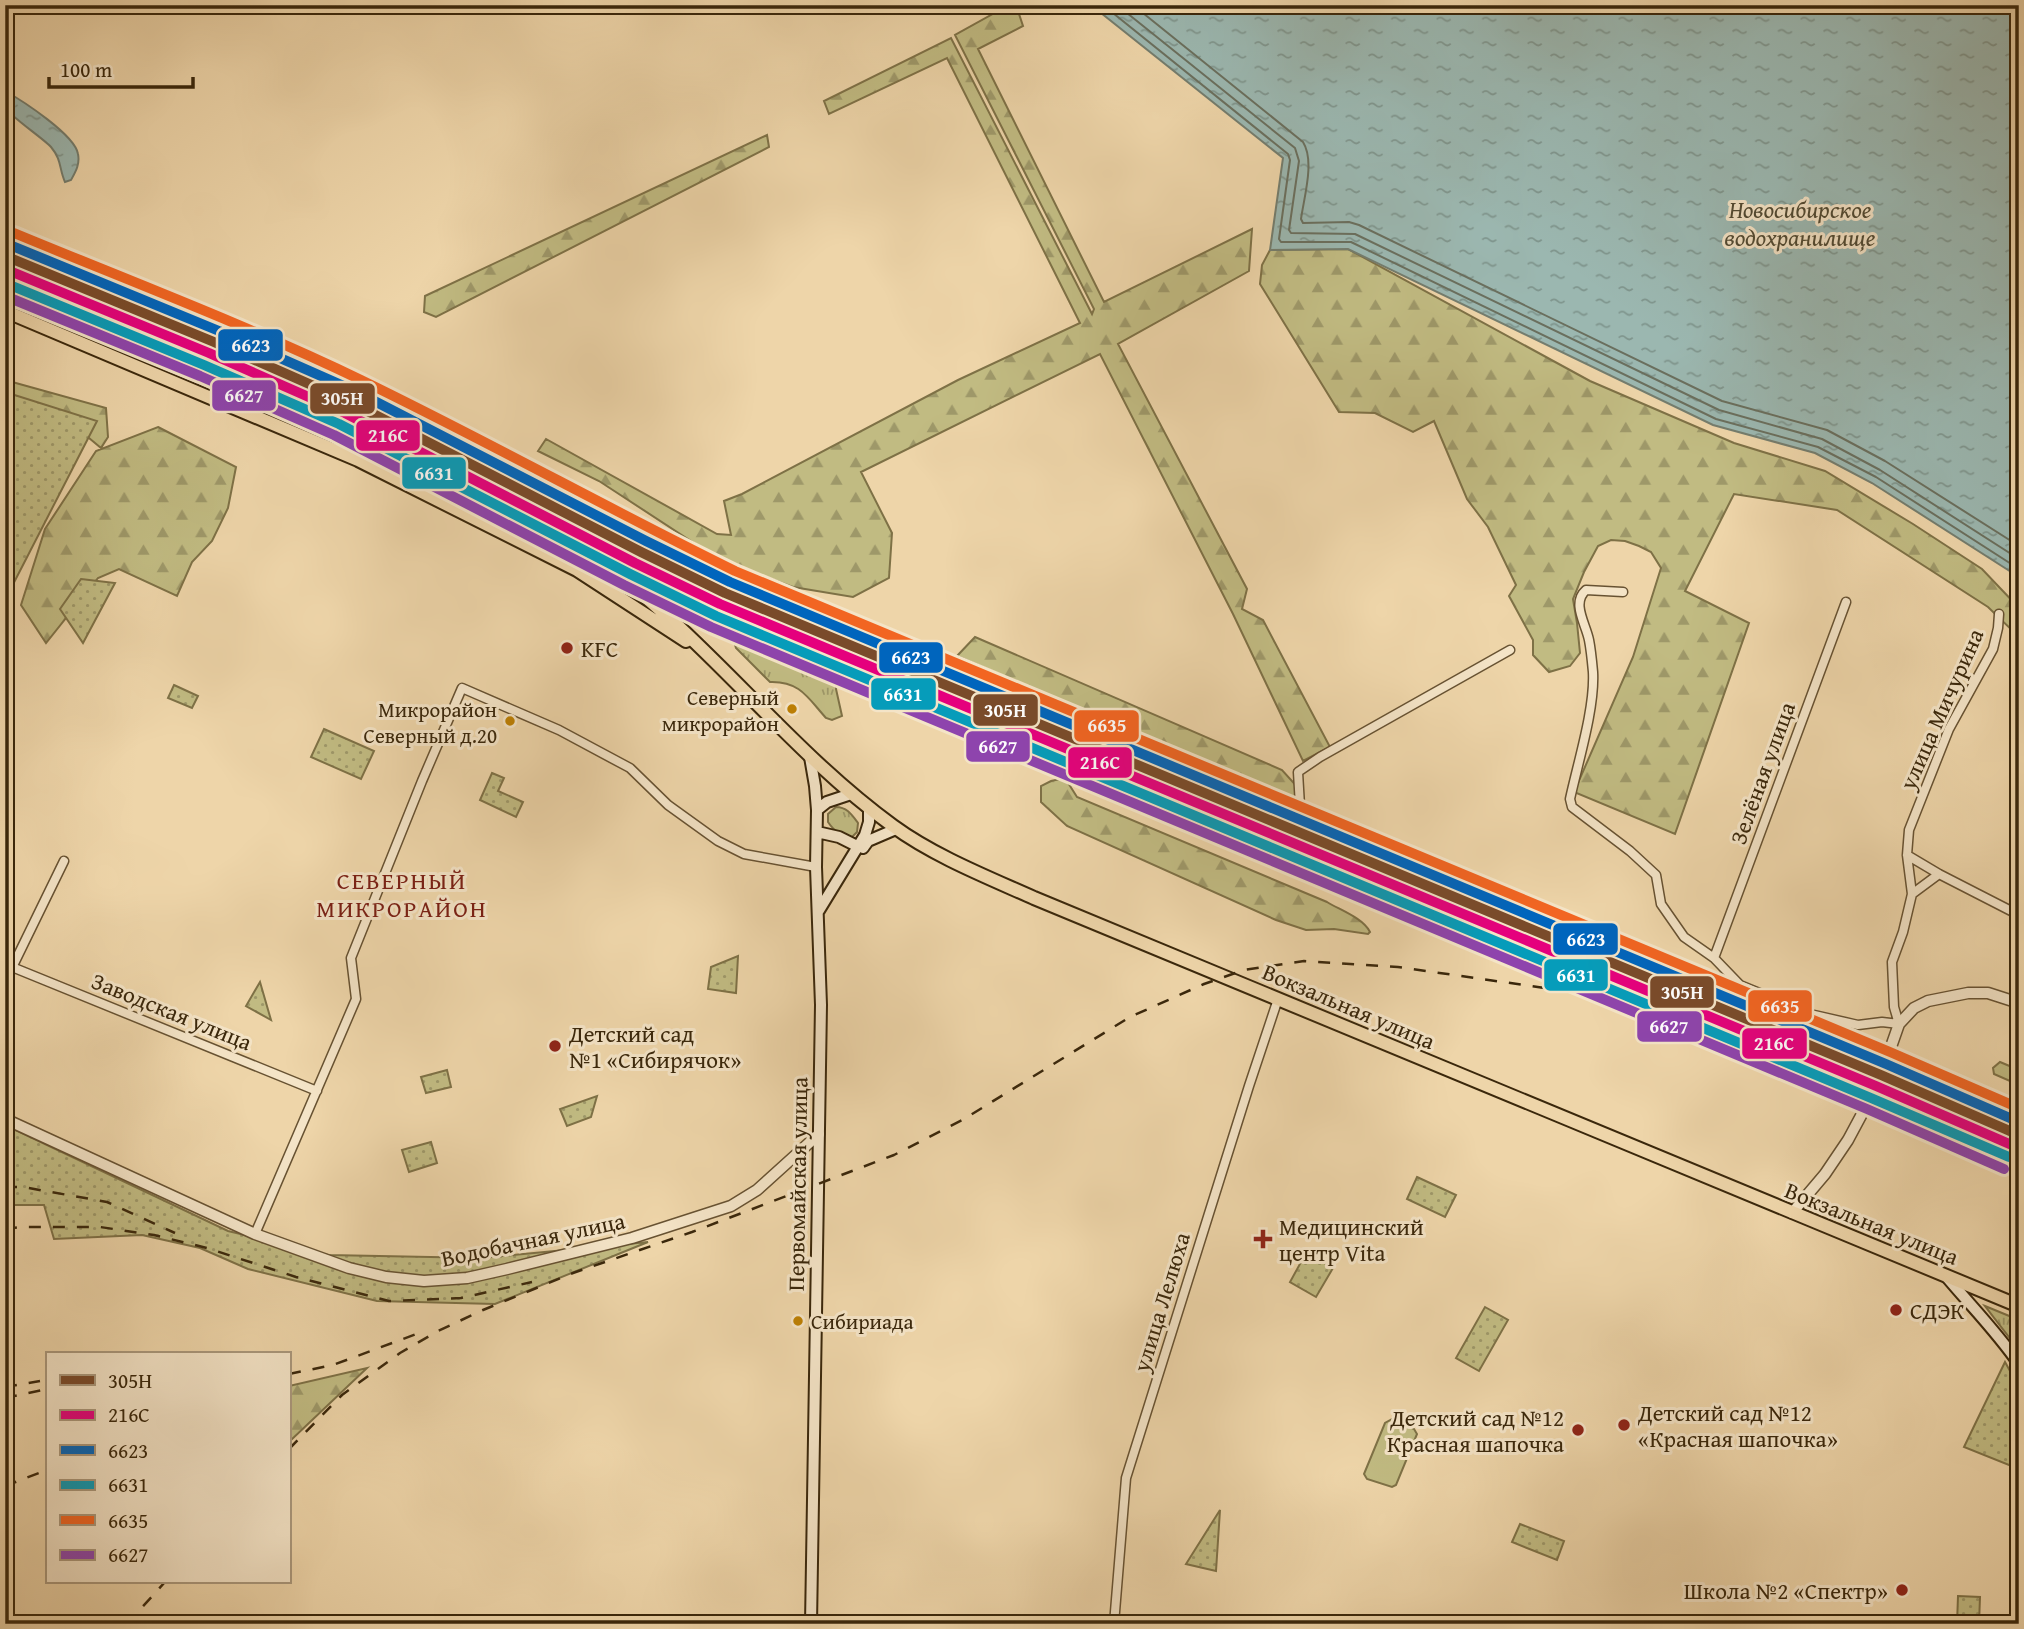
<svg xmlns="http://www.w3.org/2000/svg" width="2024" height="1629" font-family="'Gentium Book Plus',serif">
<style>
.grass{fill:url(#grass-tufts);stroke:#7e7146;stroke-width:2}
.forest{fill:url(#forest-firs);stroke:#7e7146;stroke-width:2}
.park{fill:url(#park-dots);stroke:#7e7146;stroke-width:2}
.pitch{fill:#c1bb82;stroke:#7e7146;stroke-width:2}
.water{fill:url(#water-ripples);stroke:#747d6e;stroke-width:2}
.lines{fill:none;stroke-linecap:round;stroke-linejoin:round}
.shore{stroke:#6a6f5e;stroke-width:2}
.minor-casing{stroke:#675232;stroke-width:11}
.tertiary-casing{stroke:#675232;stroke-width:13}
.secondary-casing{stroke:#3a270b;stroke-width:14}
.trunk-casing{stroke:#3a270b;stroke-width:16}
.minor{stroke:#f4e4c7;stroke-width:8}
.tertiary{stroke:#f4e4c7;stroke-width:10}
.secondary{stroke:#f4e4c7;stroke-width:10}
.trunk{stroke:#eed5a9;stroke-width:12}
.rail{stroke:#3a270b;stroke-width:2.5;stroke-dasharray:12 12;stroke-linecap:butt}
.rail-1-casing{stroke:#f4e4c7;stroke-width:16}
.rail-2-casing{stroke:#f4e4c7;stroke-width:16}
.rail-3-casing{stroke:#f4e4c7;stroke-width:16}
.rail-4-casing{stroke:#f4e4c7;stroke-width:16}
.rail-5-casing{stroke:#f4e4c7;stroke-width:16}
.rail-6-casing{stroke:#f4e4c7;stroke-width:16}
.rail-1{stroke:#7a4b2a;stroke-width:10}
.rail-2{stroke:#e5007d;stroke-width:10}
.rail-3{stroke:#0065bd;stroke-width:10}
.rail-4{stroke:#069cba;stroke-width:10}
.rail-5{stroke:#f26522;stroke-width:10}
.rail-6{stroke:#8e44ad;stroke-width:10}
.poi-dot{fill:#8f2418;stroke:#f4e4c7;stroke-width:2.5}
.bus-dot{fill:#be8003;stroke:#f4e4c7;stroke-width:2.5}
.labels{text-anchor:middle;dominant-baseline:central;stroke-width:6;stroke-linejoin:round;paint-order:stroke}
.bus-label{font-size:21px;fill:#3a270b;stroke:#f4e4c7;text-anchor:end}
.poi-label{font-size:23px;fill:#3a270b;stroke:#f4e4c7;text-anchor:start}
.street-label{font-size:23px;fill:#3a270b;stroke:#f4e4c7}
.water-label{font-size:24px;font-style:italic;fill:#524b34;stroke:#f4e4c7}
.neighbourhood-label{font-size:24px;letter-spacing:2px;fill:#7a1f14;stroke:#f4e4c7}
.line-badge{stroke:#f4e4c7;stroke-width:2.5}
.badge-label{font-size:19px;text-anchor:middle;font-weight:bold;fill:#fff}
</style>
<defs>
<pattern id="grass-tufts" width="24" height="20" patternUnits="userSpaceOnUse" patternTransform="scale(1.75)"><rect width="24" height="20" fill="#c1bb82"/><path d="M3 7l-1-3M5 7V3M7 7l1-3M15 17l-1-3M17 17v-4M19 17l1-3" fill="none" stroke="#9e9869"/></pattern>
<pattern id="forest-firs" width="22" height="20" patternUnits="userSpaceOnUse" patternTransform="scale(1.75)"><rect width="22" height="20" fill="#c1bb82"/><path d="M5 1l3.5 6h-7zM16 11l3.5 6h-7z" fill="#9e9869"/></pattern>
<pattern id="park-dots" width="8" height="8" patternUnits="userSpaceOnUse" patternTransform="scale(1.75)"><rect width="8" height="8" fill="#c1bb82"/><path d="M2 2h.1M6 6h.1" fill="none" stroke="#9e9869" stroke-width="1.8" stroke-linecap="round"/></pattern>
<pattern id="water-ripples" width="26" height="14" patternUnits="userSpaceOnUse" patternTransform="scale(1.75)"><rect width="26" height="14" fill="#9bb7b0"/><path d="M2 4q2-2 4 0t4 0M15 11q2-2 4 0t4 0" fill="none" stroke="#7f958d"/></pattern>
</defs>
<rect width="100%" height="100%" fill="#eed5a9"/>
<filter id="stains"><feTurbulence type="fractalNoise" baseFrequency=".00286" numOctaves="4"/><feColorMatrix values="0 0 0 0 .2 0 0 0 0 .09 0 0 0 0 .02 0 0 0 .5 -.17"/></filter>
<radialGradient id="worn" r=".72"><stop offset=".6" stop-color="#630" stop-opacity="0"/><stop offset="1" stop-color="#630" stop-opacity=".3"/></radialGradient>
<path class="grass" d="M726,615l51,24 56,21 5,13 -2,16 6,27 -10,4 -6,-2c-18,-20 -26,-37 -56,-36l-34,-34 -5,-16 -12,-12z
M836,807c11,0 16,8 22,16l-1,9 -5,5c-11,0 -18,-6 -24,-15v-8z
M1985,1306l34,14v30z"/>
<path class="forest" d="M1009,5h7l7,21 -45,23 126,253 148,-73 -3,42 -131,73 129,245 -5,20 21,11 67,127 -27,14 -70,-147 -133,-260 -239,118 31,61 -3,45 -36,19 -60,-10 -73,-27 -121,-79 -61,-30 8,-12 171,95 14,1 -7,-34 18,-7 216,-114 122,-57 -133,-265 -118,56 -5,-13 127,-63 141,276 2,-5 -139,-274z
M767,135l2,12 -333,170 -12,-5 1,-16z
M1348,249l242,132 144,62 91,28 88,53 69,45 37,39v29l-31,-30 -151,-97 -103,-16 -49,97 64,32 -74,211 -101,-42 59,-135 28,-89 -10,-16 -12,-6 -14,-5 -14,-1 -13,6 -14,26 -11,27 4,24 3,30 -10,13 -21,6 -16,-17v-15l-24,-44 7,-11 -28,-58 -21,-28 -33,-78 -21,11 -38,-19 -36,-1 -79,-128 2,-19 8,-15z
M5,380l101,28 2,29 -7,11 -30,-25 -66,-9z
M158,427l78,40 -8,41 -16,33 -20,21 -15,34 -58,-27 -21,9 -52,65 -25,-38 24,-76 51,-78z
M975,637l307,133 19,21 -5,11 -339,-146z
M1065,778l12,19 250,105c13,8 36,16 43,30l-2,2 -34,-5 -28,1 -30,-10 -209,-94 -26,-24v-16l10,-5z
M2000,1062l19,8v15l-25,-11 -1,-6z
M367,1368l-78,74v-56z"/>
<path class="park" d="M5,392l92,29 -92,179z
M81,579l34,4 -32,60 -23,-34z
M174,685l24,11 -6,12 -24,-10z
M324,729l50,22 -13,28 -50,-22z
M492,773l12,5 -6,13 25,11 -7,15 -36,-17z
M738,956l-2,37 -28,-4 3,-22z
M260,982l11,38 -25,-14z
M447,1070l4,17 -25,6 -5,-16z
M597,1096l-6,21 -24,9 -7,-17z
M5,1125l223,106 100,24 154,3 166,-16 -153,62 -118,-3 -129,-32 -48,-21 -58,-13 -88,4 -10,-34h-39z
M431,1142l6,21 -28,9 -7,-22z
M1417,1177l39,18 -11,22 -38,-18z
M1306,1253l27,15 -17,29 -26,-15z
M1485,1307l23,13 -29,51 -23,-13z
M2005,1362l14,25v82l-55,-22z
M1220,1510l-4,61 -30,-7z
M1520,1524l44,17 -7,19 -45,-18z
M1958,1596l22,1 -1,27h-22z"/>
<path class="pitch" d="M1392,1419l22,10 3,5 -21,51 -4,2 -25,-8 -3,-5 21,-51z"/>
<path class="water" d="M1091,5h928v572l-147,-94 -57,-30 -102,-28 -365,-176 -78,1 13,-92z
M5,91c18,10 70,44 73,63 2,10 -2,17 -7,26l-6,2c-6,-13 -3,-22 -14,-35 -7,-8 -44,-33 -46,-40 -1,-4 0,-12 0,-16z"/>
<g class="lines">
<path class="shore" d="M1103,5l185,149 2,6 -11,79 2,3h70l365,177 102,28 58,30 143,92
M1117,5l178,143 4,13 -10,69 2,3 64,1 364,176 103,29 58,31 139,89
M1133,5l170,137c12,19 1,55 -2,77l2,4 46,-1 10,3 363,176 105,29 58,31 134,85"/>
<defs>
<path id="minor" d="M1623,592l-37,-2c-15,13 0,34 3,50 2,10 3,21 4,32 2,36 -15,90 -23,127l2,8 58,44 26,24 5,29 23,33 30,21 26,27 70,29 48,11 24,-3 17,2 -5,-17 -2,-45 11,-30 9,-38 -5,-39 2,-25 40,-101 44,-80 5,-21 1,-14
M1510,650l-190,107 -22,15 2,34 362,154 74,24
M1907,855l32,19 80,41
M1912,894l27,-20
M1714,958l132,-356
M12,967l305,124
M5,982l59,-121
M255,1234l101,-235 -5,-41 71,-177 40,-93 97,42 71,38 38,37 50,36 26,13 72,13
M1114,1624l12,-146 123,-392 29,-87"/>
<path id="tertiary" d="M5,1119l250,115 94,34 37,9 38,4 43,-3 40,-9 125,-31 99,-32 26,-16 62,-56
M1792,1213l33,-39 23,-34 30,-56 21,-60 15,-16 14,-7 40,-8h20l31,10"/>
<path id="secondary" d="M810,757l5,29 2,24 -1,57 5,138 -10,619
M817,810l10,-8 24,-8
M817,832l22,5 20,10
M863,848l5,-7 28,-12
M818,912l47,-77 4,-13v-14
M1945,1275c25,30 52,57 74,89"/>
<path id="trunk" d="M5,289c136,58 274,113 408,175 34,16 69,33 103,50 25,13 52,25 75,41 112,77 192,191 302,271 41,30 94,51 141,72l985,408
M5,311l353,149 219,110 109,71"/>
</defs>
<use href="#minor" class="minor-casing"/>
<use href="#tertiary" class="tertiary-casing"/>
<use href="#secondary" class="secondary-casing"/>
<use href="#trunk" class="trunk-casing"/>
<use href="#minor" class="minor"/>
<use href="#tertiary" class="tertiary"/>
<use href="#secondary" class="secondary"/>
<use href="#trunk" class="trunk"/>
<path class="rail" d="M5,1187h18l84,15 68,31
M5,1229l16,-2h79l54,8 53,13 89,29 93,24 72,-3 71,-16
M289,1374l44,-9 86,-32
M5,1387l35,-6
M5,1398l42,-9
M289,1449l53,-54 58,-42 38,-22 45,-21 90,-37 119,-41 202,-77 70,-36 166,-102 74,-33 40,-14 60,-9 94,6 210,30c48,10 93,26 139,42 53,19 106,38 157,59
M5,1486l42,-16
M127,1624l38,-42"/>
<defs>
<path id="rail-1" d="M5,256l209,86 136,60 291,150 84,41 1156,482 138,60"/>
<path id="rail-2" d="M5,269l204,84 136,60 290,150 85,41 1156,482 138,60"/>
<path id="rail-3" d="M10,245l209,86 136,60 291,150 84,41 1156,482 133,58"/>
<path id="rail-4" d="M5,283l199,82 135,59 291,150 86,42 1155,482 138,59"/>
<path id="rail-5" d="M14,233c116,48 235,93 347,147 126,61 248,129 374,191l1155,481 129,56"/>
<path id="rail-6" d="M5,296l195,80 134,59 290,150 87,42 1156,482 137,60"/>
</defs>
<use href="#rail-1" class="rail-1-casing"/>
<use href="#rail-2" class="rail-2-casing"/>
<use href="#rail-3" class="rail-3-casing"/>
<use href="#rail-4" class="rail-4-casing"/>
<use href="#rail-5" class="rail-5-casing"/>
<use href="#rail-6" class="rail-6-casing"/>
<use href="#rail-1" class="rail-1"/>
<use href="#rail-2" class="rail-2"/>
<use href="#rail-3" class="rail-3"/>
<use href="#rail-4" class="rail-4"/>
<use href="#rail-5" class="rail-5"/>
<use href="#rail-6" class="rail-6"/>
</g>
<g class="poi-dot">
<circle cx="567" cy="648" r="7"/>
<circle cx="555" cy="1046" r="7"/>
<path d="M1259.5 1228.5h7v7h7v7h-7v7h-7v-7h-7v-7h7z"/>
<circle cx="1896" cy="1310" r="7"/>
<circle cx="1624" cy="1425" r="7"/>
<circle cx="1578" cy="1430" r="7"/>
<circle cx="1902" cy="1590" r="7"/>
</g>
<g class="bus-dot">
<circle cx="792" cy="709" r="6"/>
<circle cx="510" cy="721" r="6"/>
<circle cx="798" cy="1321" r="6"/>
</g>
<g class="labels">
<g class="bus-label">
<text x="779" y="697">Северный<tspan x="779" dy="26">микрорайон</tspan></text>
<text x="497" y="709">Микрорайон<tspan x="497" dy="26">Северный д.20</tspan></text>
<text x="811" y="1321" text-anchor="start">Сибириада</text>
</g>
<g class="poi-label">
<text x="581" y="648">KFC</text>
<text x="569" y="1033">Детский сад<tspan x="569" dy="26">№1 «Сибирячок»</tspan></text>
<text x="1279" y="1226">Медицинский<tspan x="1279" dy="26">центр Vita</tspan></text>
<text x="1910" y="1310">СДЭК</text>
<text x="1638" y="1412">Детский сад №12<tspan x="1638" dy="26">«Красная шапочка»</tspan></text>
<text x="1564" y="1417" text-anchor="end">Детский сад №12<tspan x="1564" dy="26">Красная шапочка</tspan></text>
<text x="1888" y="1590" text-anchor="end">Школа №2 «Спектр»</text>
</g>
<g class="street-label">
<text transform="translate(1941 709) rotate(-66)">улица Мичурина</text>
<text transform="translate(1762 773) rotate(-70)">Зелёная улица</text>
<text transform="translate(1349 1006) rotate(23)">Вокзальная улица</text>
<text transform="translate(172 1011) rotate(22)">Заводская улица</text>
<text transform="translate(797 1184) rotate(-89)">Первомайская улица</text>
<text transform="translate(1872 1223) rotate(22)">Вокзальная улица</text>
<text transform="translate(533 1239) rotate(-12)">Водобачная улица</text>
<text transform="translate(1161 1302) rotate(-73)">улица Лелюха</text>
</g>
<g class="water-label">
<text x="1800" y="209">Новосибирское<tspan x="1800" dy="28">водохранилище</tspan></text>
</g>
<g class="neighbourhood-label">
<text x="402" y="880">СЕВЕРНЫЙ<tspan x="402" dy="28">МИКРОРАЙОН</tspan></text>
</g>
</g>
<g class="line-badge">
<rect x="217" y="328" width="67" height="34" rx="7" fill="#0065bd"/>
<rect x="211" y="379" width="66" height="33" rx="7" fill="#8e44ad"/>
<rect x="309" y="382" width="67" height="33" rx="7" fill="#7a4b2a"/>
<rect x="355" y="419" width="66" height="33" rx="7" fill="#e5007d"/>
<rect x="401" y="456" width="66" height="34" rx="7" fill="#069cba"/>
<rect x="878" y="641" width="66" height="33" rx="7" fill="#0065bd"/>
<rect x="870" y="677" width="67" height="34" rx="7" fill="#069cba"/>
<rect x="972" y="693" width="67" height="34" rx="7" fill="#7a4b2a"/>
<rect x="1073" y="709" width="67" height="34" rx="7" fill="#f26522"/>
<rect x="965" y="730" width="66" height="33" rx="7" fill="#8e44ad"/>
<rect x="1067" y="746" width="66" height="33" rx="7" fill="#e5007d"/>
<rect x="1552" y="922" width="67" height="34" rx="7" fill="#0065bd"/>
<rect x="1543" y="958" width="66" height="34" rx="7" fill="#069cba"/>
<rect x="1649" y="975" width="66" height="34" rx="7" fill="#7a4b2a"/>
<rect x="1747" y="989" width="66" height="34" rx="7" fill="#f26522"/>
<rect x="1636" y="1010" width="67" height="33" rx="7" fill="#8e44ad"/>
<rect x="1741" y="1027" width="67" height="33" rx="7" fill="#e5007d"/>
</g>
<g class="badge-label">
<text x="251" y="352">6623</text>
<text x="244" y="402">6627</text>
<text x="342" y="405">305Н</text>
<text x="388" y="442">216С</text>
<text x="434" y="480">6631</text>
<text x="911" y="664">6623</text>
<text x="903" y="701">6631</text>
<text x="1005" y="717">305Н</text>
<text x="1107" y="732">6635</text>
<text x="998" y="753">6627</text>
<text x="1100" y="769">216С</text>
<text x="1586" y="946">6623</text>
<text x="1576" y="982">6631</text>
<text x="1682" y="999">305Н</text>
<text x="1780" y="1013">6635</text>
<text x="1669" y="1033">6627</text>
<text x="1774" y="1050">216С</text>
</g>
<rect width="2024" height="1629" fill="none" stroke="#eed5a9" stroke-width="28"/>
<rect x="7" y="7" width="2010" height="1615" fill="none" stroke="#3a270b" stroke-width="3.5"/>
<rect x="14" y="14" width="1996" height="1601" fill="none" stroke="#3a270b" stroke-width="2"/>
<rect x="46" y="1352" width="245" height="231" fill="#f4e4c7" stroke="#aa987c" stroke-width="2"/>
<rect x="60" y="1375" width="35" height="10" fill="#7a4b2a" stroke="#aa987c" stroke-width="2"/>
<text x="108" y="1388" font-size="21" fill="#3a270b">305Н</text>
<rect x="60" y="1410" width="35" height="10" fill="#e5007d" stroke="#aa987c" stroke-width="2"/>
<text x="108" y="1422" font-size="21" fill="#3a270b">216С</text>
<rect x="60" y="1445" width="35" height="10" fill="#0065bd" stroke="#aa987c" stroke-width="2"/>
<text x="108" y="1458" font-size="21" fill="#3a270b">6623</text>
<rect x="60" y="1480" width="35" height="10" fill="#069cba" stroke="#aa987c" stroke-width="2"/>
<text x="108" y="1492" font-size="21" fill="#3a270b">6631</text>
<rect x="60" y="1515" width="35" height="10" fill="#f26522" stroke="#aa987c" stroke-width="2"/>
<text x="108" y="1528" font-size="21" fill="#3a270b">6635</text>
<rect x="60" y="1550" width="35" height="10" fill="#8e44ad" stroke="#aa987c" stroke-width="2"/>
<text x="108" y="1562" font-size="21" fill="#3a270b">6627</text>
<path d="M49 77v10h144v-10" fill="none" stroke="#3a270b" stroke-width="3.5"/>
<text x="60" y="77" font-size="21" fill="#3a270b" stroke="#f4e4c7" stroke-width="5" paint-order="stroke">100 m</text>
<rect width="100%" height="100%" filter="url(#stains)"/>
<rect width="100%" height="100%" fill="url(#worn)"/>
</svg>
